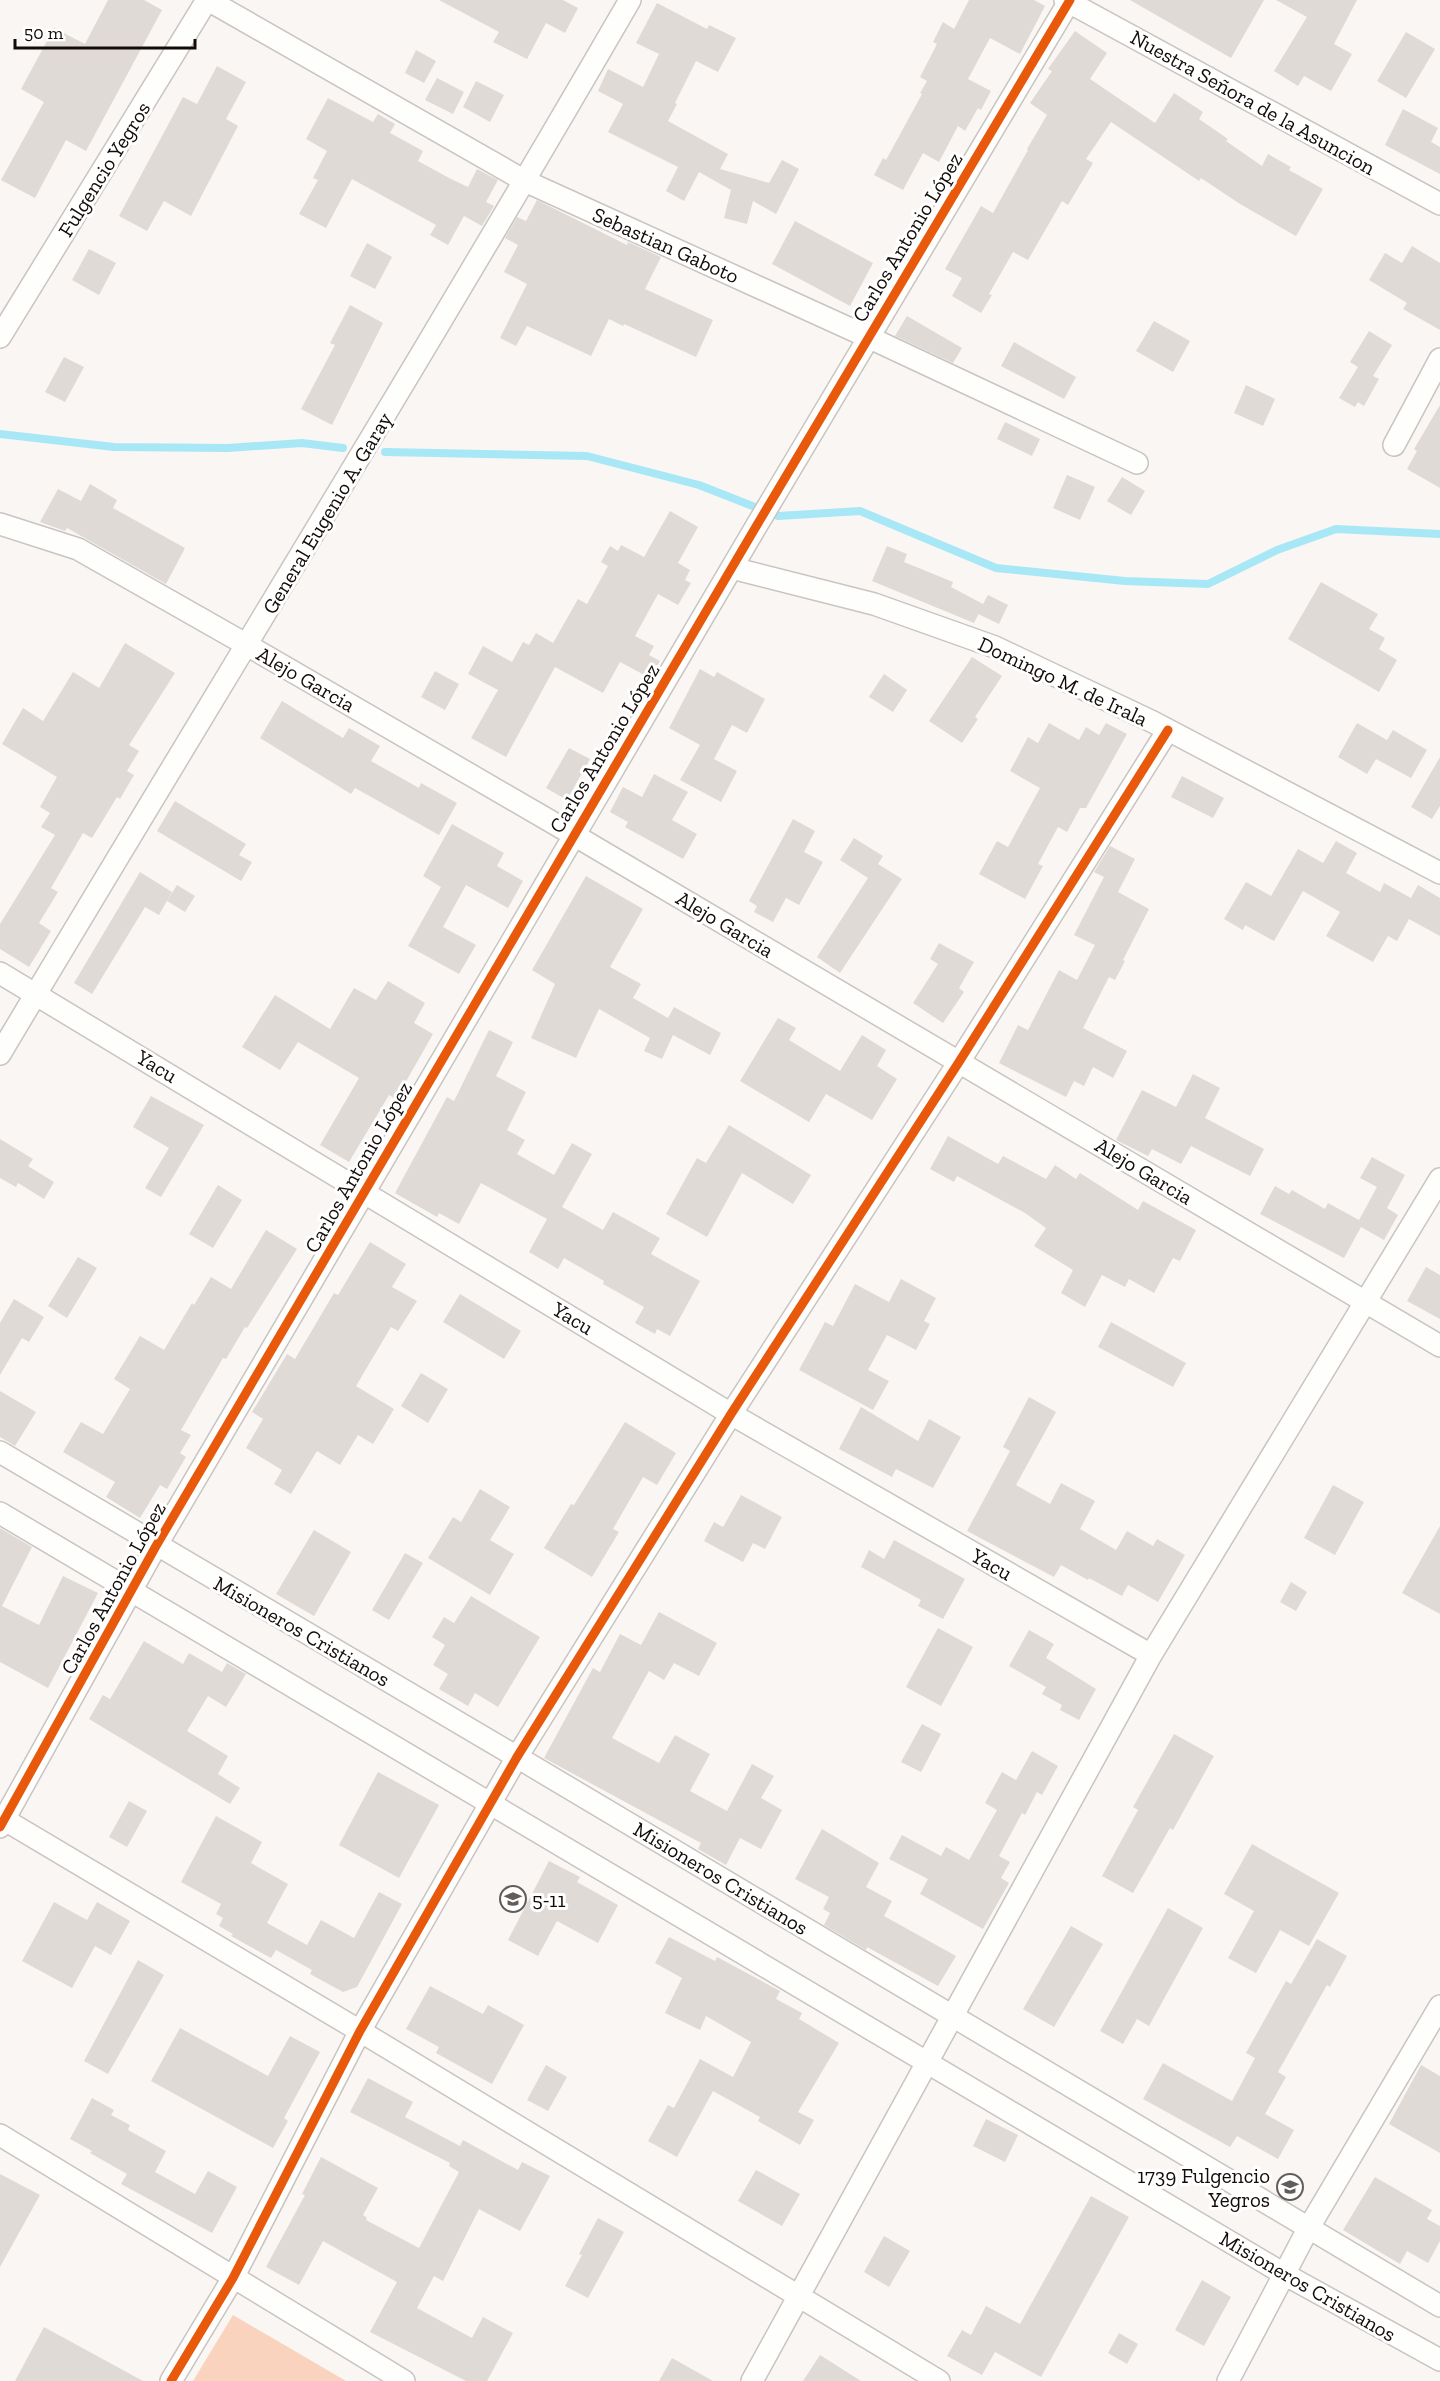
<svg xmlns="http://www.w3.org/2000/svg" width="1440" height="2381" font-family="'Zilla Slab',serif">
<style>
.green{fill:#f9d3bd}
.lines{fill:none;stroke-linecap:round;stroke-linejoin:round}
.stream{stroke:#a8e7f6;stroke-width:8}
.building{fill:#e0dad6}
.street-casing{stroke:#cac4c1;stroke-width:24}
.street{stroke:#fefefd;stroke-width:21}
.cycleway-casing{stroke:#fff;stroke-width:13}
.cycleway{stroke:#e8590c;stroke-width:9}
.labels{text-anchor:middle;dominant-baseline:central;stroke-width:6;stroke-linejoin:round;paint-order:stroke}
.street-label{font-size:21px;fill:#120b08;stroke:#fff}
.poi-label{font-size:21px;fill:#120b08;stroke:#fff;text-anchor:start}
</style>
<rect width="100%" height="100%" fill="#faf6f3"/>
<path class="green" d="M233,2315l113,66h-153z"/>
<g class="lines">
<path class="stream" d="M0,434l114,13 114,1 74,-5 41,5
M385,452l202,4 112,29 79,31 82,-5 136,57 129,13 83,3 69,-34 59,-21 104,5"/>
</g>
<path class="building" d="M108,0h36l18,10 -76,141 -20,-11 -31,58 -34,-18 43,-78 -23,-13 33,-61 31,16z
M439,0h124l15,8 -13,25 -19,-10 -19,36 -34,-17 6,-10z
M969,0h65l11,6 -25,48 -30,-16 -22,41 23,12 -10,19 -3,-2 -13,23 -7,-5 -19,36 -16,-9 -20,37 -29,-15 9,-17 3,2 36,-66 -2,-1 7,-12 -7,-4 17,-33 -4,-2 10,-20 11,7z
M1130,0h134l-33,58z
M1276,0h81l-23,44 18,10 -21,37 -27,-15 -6,10 -24,-15 33,-54z
M657,3l50,26 2,-4 27,13 -18,34 -22,-11 -21,42 2,1 -9,17 60,33 -8,15 49,14 13,-23 17,9 -23,45 -23,-13 -6,23 -23,-6 7,-28 -32,-18 -15,29 -18,-10 12,-24 -70,-35 15,-28 -25,-13 10,-22 35,18 16,-33 -23,-11z
M1075,31l32,22 -17,26 65,44 19,-30 29,19 -4,7 29,20 -2,2 36,25 6,-12 23,13 -2,3 34,19 -27,47 -56,-32 -39,-26 -2,3 -88,-59 -25,37 7,4 -25,42 -6,-4 -34,59 -15,-8 -24,42 3,1 -11,18 -29,-17 10,-18 -17,-9 36,-63 12,7 35,-63 -1,-1 20,-34 -17,-12 22,-32 -4,-2z
M1406,32l29,17 -29,49 -29,-17z
M416,50l20,11 -12,22 -19,-10z
M217,66l29,16 -20,37 12,7 -47,90 -27,-15 -17,30 -28,-15 64,-119 14,7z
M437,78l27,14 -11,22 -28,-14z
M476,81l28,14 -14,27 -27,-15z
M328,98l45,24 5,-8 17,10 -5,9 33,18 -5,10 33,18 17,8 9,-18 21,11 -12,22 8,4 -12,20 -18,-10 -16,29 -18,-10 6,-10 -84,-46 -26,49 -27,-14 19,-34 -5,-2 14,-27 -21,-12z
M1403,109l35,19 -7,14 9,5v27l-55,-29z
M537,200l90,45 1,-3 33,15 -16,32 68,31 -17,37 -72,-33 -1,2 -14,-7 -18,37 -64,-30 -11,20 -16,-8 27,-54 -23,-12 14,-27 -13,-7 12,-21 9,4z
M795,221l78,42 -23,43 -78,-42z
M367,243l25,14 -17,32 -25,-13z
M1412,246l28,17v67l-37,-21 4,-6 -38,-23 16,-27 17,10z
M89,249l27,14 -17,32 -27,-15z
M350,305l33,18 -51,102 -31,-16 34,-64 -5,-2z
M907,316l55,32 -9,15 -58,-27z
M1154,321l36,20 -17,31 -37,-21z
M1369,331l23,14 -19,31 6,3 -15,27 -6,-4 -3,5 -16,-9 19,-31 -8,-5z
M1014,342l62,35 -12,22 -63,-33z
M64,357l20,10 -19,35 -20,-10z
M1246,385l29,14 -12,27 -29,-13z
M1440,405v83l-33,-19 10,-18 -3,-2z
M1005,422l35,17 -8,17 -35,-17z
M1067,475l28,12 -15,33 -27,-12z
M1122,477l23,14 -14,24 -24,-14z
M90,484l27,16 -4,8 72,40 -19,36 -99,-56 -2,3 -25,-9 18,-33 23,12z
M670,511l28,16 -20,36 12,7 -5,10 6,3 -13,22 -20,-11 -23,42 19,10 -5,9 11,6 -10,17 -30,-16 -17,31 -48,-26 -49,90 -35,-19 27,-48 -30,-16 15,-28 29,16 11,-20 6,3 7,-12 17,10 25,-44 9,5 21,-38 -7,-4 9,-16 8,5 3,-6 23,12z
M887,546l20,8 -3,8 49,20 -2,5 32,17 5,-9 20,10 -9,19 -21,-10 3,-5 -7,14 -102,-42z
M1321,582l57,32 -9,15 16,9 -6,11 18,11 -18,32 -91,-53z
M125,643l50,30 -46,72 10,6 -12,20 7,4 -14,24 -3,-2 -25,41 -9,-5 -32,55 7,4 -19,31 12,8 -22,36 -29,-18v-25l55,-89 -14,-8 9,-14 -10,-6 17,-30 -55,-33 21,-36 20,13 30,-49 26,16z
M972,657l30,19 -27,41 3,2 -16,24 -33,-22z
M700,669l14,8 3,-5 48,27 -18,34 -15,-8 -18,34 23,12 -16,31 -41,-22 20,-35 -31,-17z
M435,671l24,13 -14,26 -24,-13z
M884,674l23,16 -14,22 -24,-15z
M282,701l61,37 6,-10 31,18 -9,15 48,27 2,-5 36,20 -18,32 -84,-47 -4,6 -91,-56z
M1049,723l30,17 7,-13 13,8 7,-12 21,11 -41,74h-6l-13,24 -9,-5 -20,37 5,2 -18,33 -46,-25 18,-33 11,6 32,-59 -30,-17 18,-34 10,6z
M1357,723l30,17 6,-10 34,20 -16,28 -35,-19 -9,15 -29,-17z
M569,748l21,11 -23,41 -21,-12z
M1440,757v49l-8,13 -21,-12z
M654,774l34,18 -16,28 25,14 -14,25 -58,-32 3,-5 -18,-10 13,-25 19,10z
M1182,776l42,22 -11,20 -42,-21z
M175,801l71,43 -7,11 13,7 -11,19 -84,-50z
M793,819l22,12 -11,21 19,10 -24,43 -13,-7 -13,24 -19,-10 3,-6 -8,-5z
M452,824l52,29 -7,13 26,15 -15,27 -42,-23 -23,42 33,18 -17,29 -51,-28 33,-59 -18,-11z
M854,838l29,18 -5,8 24,15 -62,94 -23,-16 51,-79 -28,-18z
M1336,841l21,12 -11,20 34,19 4,-9 27,15 7,-13 22,13v38l-31,-17 -12,22 -9,-5 -15,26 -47,-26 14,-24 -37,-21 -29,50 -29,-16 -2,5 -19,-11 22,-37 25,14 27,-47 25,14z
M1110,846l25,13 -17,33 31,17 -26,51 2,1 -10,19 -6,-3 -26,51 44,23 -14,27 -20,-11 -9,19 -10,-5 -8,16 -67,-34 19,-38 10,5 31,-60 18,10 18,-35 -21,-10 30,-58 -10,-5z
M140,872l32,20 -13,23 -14,-8 -53,87 -18,-11z
M586,876l57,33 -33,58 31,17 -8,14 35,20 6,-11 47,26 -11,22 -37,-20 -11,24 -18,-8 6,-13 -51,-29 -23,49 -45,-20 24,-54 -23,-14z
M177,885l18,11 -10,16 -18,-11z
M939,943l35,19 -15,26 5,4 -21,31 -30,-20 25,-39 -8,-5z
M388,981l37,22 -11,20 19,11 -37,65 -7,-4 -40,67 -29,-17 39,-67 -61,-36 -18,28 -38,-23 33,-52 55,34 24,-41 22,12z
M778,1018l18,10 -7,12 51,31 22,-36 24,15 -9,16 20,13 -25,41 -46,-26 -17,28 -69,-41z
M489,1030l24,12 -17,34 30,16 -19,38 18,10 -8,14 37,21 18,-32 20,11 -30,53 41,23 10,-18 47,26 -9,16 49,27 -30,55 -13,-7 -2,5 -20,-11 9,-16 -41,-23 1,-3 -40,-23 -6,11 -29,-17 18,-33 -66,-36 -22,41 -20,-11 -2,4 -42,-24 52,-96 7,4z
M1193,1074l27,14 -15,30 59,31 -14,27 -59,-30 -10,18 -29,-15 -4,7 -32,-16 26,-50 34,17z
M151,1096l53,29 -43,72 -16,-9 24,-40 -36,-21z
M729,1125l82,50 -18,29 -51,-31 -35,64 -41,-23 31,-56 9,5z
M948,1136l50,28 5,-8 43,23 9,-14 21,14 4,-6 58,37 5,-9 53,29 -16,31 -7,-3 -19,35 -25,-14 -4,8 -23,-12 -17,32 -24,-14 12,-23 -39,-24 12,-18 -21,-15 -68,-37 -3,6 -24,-13z
M0,1139l33,20 -5,7 26,16 -10,17 -26,-16 -2,4 -16,-9z
M1372,1157l33,18 -18,33 11,7 -14,25 -23,-13 -17,31 -84,-44 15,-28 14,8 3,-4 33,19 3,-6 31,17 18,-33 -17,-9z
M218,1185l24,15 -29,48 -24,-14z
M266,1230l31,19 -50,79 -2,-1 -19,32 -3,-1 -42,72 10,5 -11,18 6,4 -19,32 -7,-4 -20,33 -34,-21 9,-15 -52,-30 18,-30 22,12 27,-45 -16,-10 26,-43 24,14 28,-47 2,2 17,-28 20,12z
M370,1242l36,22 -14,23 25,14 -19,30 -7,-4 -35,59 38,23 -21,35 -15,-9 -18,30 -23,-14 -26,43 -17,-10 8,-14 -36,-22 17,-29 -11,-7 35,-58 8,5 39,-66 4,2z
M78,1257l19,11 -30,50 -19,-12z
M1426,1267l14,8v44l-33,-18z
M901,1279l35,19 -12,23 6,3 -14,26 -29,-15 -19,35 21,11 -16,29 -74,-40 26,-48 8,4 22,-42 34,18z
M460,1294l61,37 -17,28 -61,-37z
M14,1299l30,18 -15,25 -7,-4 -22,37v-52z
M1111,1322l75,41 -13,24 -75,-40z
M421,1373l27,16 -20,34 -27,-17z
M0,1391l36,21 -21,34 -15,-9z
M1029,1397l27,15 -40,73 34,19 11,-21 34,18 -15,28 36,21 11,-19 26,15 4,-7 28,16 -27,47 -30,-17 -6,11 -33,-18 -1,2 -27,-15 -7,12 -87,-46 43,-80 -7,-4z
M861,1407l57,34 11,-22 32,18 -28,51 -37,-19 -4,8 -53,-28z
M625,1422l51,31 -19,32 -14,-8 -30,52 6,3 -27,45 -48,-29 27,-44 3,1z
M1333,1485l31,17 -29,53 -31,-17z
M480,1489l30,18 -20,33 24,14 -24,41 -62,-37 25,-41 8,5z
M741,1495l41,22 -17,32 -12,-6 -10,19 -39,-21 10,-19 9,5z
M1440,1526v88l-38,-21z
M0,1528l32,19 -30,59 37,19 24,-49 35,17 -50,95 -48,-26z
M314,1530l37,22 -37,64 -38,-22z
M894,1540l71,39 -22,40 -25,-13 3,-6 -60,-33 8,-17 15,9z
M405,1553l18,10 -34,57 -17,-10z
M1291,1582l16,10 -11,19 -16,-9z
M471,1596l69,41 -42,70 -23,-14 -7,13 -29,-17 9,-15 -15,-9 12,-20 -13,-8 12,-20 10,6z
M659,1612l58,31 -18,33 -25,-13 -10,17 -15,-9 -37,67 47,25 16,-28 35,19 -20,37 37,20 25,-47 22,12 -13,22 21,12 -21,39 -21,-11 -14,27 -28,-16 3,-6 -157,-85 49,-90 7,4 20,-38 21,11z
M938,1628l35,19 -32,59 -35,-19z
M1029,1630l25,14 -8,14 50,31 -17,31 -19,-10 2,-5 -20,-11 4,-7 -37,-21z
M144,1641l39,23 6,-11 33,19 5,-9 19,11 -20,33 -18,-11 -21,35 41,25 -10,18 22,14 -10,16 -141,-85 14,-24 7,4z
M922,1724l19,10 -20,38 -20,-10z
M1174,1734l40,22 -41,74 -3,-2 -37,65 -31,-17 36,-66 -5,-3z
M1032,1751l26,15 -16,29 -5,-3 -12,23 -3,-2 -23,43 11,6 -9,16 8,5 -26,46 -63,-35 8,-15 -39,-20 13,-24 39,21 5,-9 23,13 28,-50 -12,-7 17,-31 14,8z
M378,1772l61,33 -40,73 -60,-33z
M129,1801l18,10 -20,36 -18,-10z
M216,1816l46,26 -11,21 37,21 -21,39 40,22 14,-25 33,18 25,-46 23,12 -45,83 -14,5 -33,-18 2,-4 -36,-20 -5,8 -40,-22 2,-2 -14,-8 4,-8 -7,-4 5,-10 -40,-22z
M822,1829l57,34 -13,24 26,14 -8,15 72,40 -18,30 -71,-39 -1,3 -42,-25 6,-12 -7,-4 6,-12 -34,-18z
M1252,1844l87,49 -30,53 -29,-16 -24,43 -28,-15 26,-47 -30,-17z
M549,1861l31,16 -3,5 41,23 -20,38 -41,-22 -19,35 -30,-16z
M54,1902l33,18 10,-18 33,19 -19,34 -16,-9 -23,42 -50,-27z
M1168,1908l35,20 -54,98 -12,-7 -14,25 -23,-13z
M1071,1926l32,18 -49,83 -31,-18z
M669,1937l46,24 2,-4 63,34 -4,8 26,14 -3,6 40,24 -41,69 16,8 -14,25 -42,-24 2,-4 -47,-26 -36,66 -29,-16 20,-36 6,3 26,-49 33,18 18,-35 -45,-26 -6,14 -35,-17 17,-35 -27,-15z
M1317,1939l30,17 -17,31 -3,-2 -49,87 8,5 -21,37 29,16 -16,29 -41,-23 -7,11 -87,-48 20,-36 69,38 23,-43 -9,-5 40,-72 5,3z
M138,1960l26,15 -56,99 -24,-13z
M430,1986l53,28 5,-9 36,20 -32,59 -56,-31 3,-6 -33,-18z
M180,2028l88,48 22,-40 30,16 -36,66 4,3 -15,27 -122,-67z
M546,2065l21,12 -19,34 -21,-11z
M1421,2065l19,11v77l-51,-29z
M368,2078l45,24 -8,15 55,29 3,-6 55,30 4,-8 28,14 -30,55 -41,-22 -36,72 -9,-5 -17,32 55,30 11,-21 30,16 -26,48h-21l-96,-49 27,-50 -74,-41 -24,44 -33,-18 39,-72 -3,-1 19,-37 57,31 -15,27 4,3 -1,2 53,28 22,-42 18,-34 -10,-6 1,-3 -100,-51z
M92,2098l22,12 -3,5 19,10 -2,5 38,21 -11,21 40,22 13,-23 29,16 -25,46 -91,-49 6,-10 -37,-21 2,-2 -22,-12z
M986,2119l32,16 -13,27 -32,-16z
M756,2170l44,24 -18,32 -44,-25z
M0,2174l40,21 -40,72z
M1375,2177l57,33 -5,9 13,7v15l-12,22 -21,-12 -7,13 -57,-34z
M1091,2196l38,21 -88,160 -46,-25 -13,23 -35,-19 15,-26 9,5 15,-29 34,18z
M598,2218l26,14 -36,66 -23,-12 17,-31 -3,-1z
M884,2236l26,15 -21,36 -25,-15z
M1202,2280l29,17 -27,49 -29,-16z
M44,2327l99,54h-128z
M1119,2333l19,11 -11,20 -19,-11z
M820,2355l41,26h-58z
M672,2358l41,23h-54z"/>
<g class="lines">
<defs>
<path id="street" d="M208,0l317,181 343,156 269,126
M1065,0l375,204
M0,337l207,-337
M1394,445l46,-86
M0,524l78,25 169,96 327,190 866,511
M732,568l142,36 121,43 158,75 287,151
M0,973l731,441 420,241
M0,1054c210,-352 425,-700 630,-1054
M0,1452l517,305 923,549
M0,1513l1284,761 156,86
M0,1817l360,214 579,350
M0,1827l156,-281 598,-1016 316,-530
M0,2135l404,246
M171,2381l62,-103 127,-247 157,-274 214,-343 228,-352 209,-332
M752,2381l399,-726 289,-476
M1228,2381l80,-152 132,-223"/>
</defs>
<use href="#street" class="street-casing"/>
<use href="#street" class="street"/>
<defs>
<path id="cycleway" d="M0,1827l156,-281 598,-1016 316,-530
M171,2381l62,-103 127,-247 157,-274 214,-343 228,-352 209,-332"/>
</defs>
<use href="#cycleway" class="cycleway-casing"/>
<use href="#cycleway" class="cycleway"/>
</g>
<defs>
<symbol id="school-ring" viewBox="-11 -11 22 22"><circle r="9.5" fill="#fff" stroke="#635d5a" stroke-width="1.5"/><path d="M0-5L7-2L0 1L-7-2ZM-4 1L0 2.5L4 1V4Q0 6-4 4Z" fill="#635d5a"/></symbol>
</defs>
<g fill-rule="evenodd">
<use href="#school-ring" x="498" y="1884" width="30" height="30"/>
<use href="#school-ring" x="1275" y="2172" width="30" height="30"/>
</g>
<g class="labels">
<g class="street-label">
<text transform="translate(1253 102) rotate(29)">Nuestra Señora de la Asuncion</text>
<text transform="translate(104 169) rotate(-58)">Fulgencio Yegros</text>
<text transform="translate(907 237) rotate(-59)">Carlos Antonio López</text>
<text transform="translate(666 245) rotate(24)">Sebastian Gaboto</text>
<text transform="translate(327 513) rotate(-59)">General Eugenio A. Garay</text>
<text transform="translate(306 679) rotate(30)">Alejo Garcia</text>
<text transform="translate(1063 681) rotate(25)">Domingo M. de Irala</text>
<text transform="translate(604 748) rotate(-59)">Carlos Antonio López</text>
<text transform="translate(725 924) rotate(31)">Alejo Garcia</text>
<text transform="translate(157 1066) rotate(31)">Yacu</text>
<text transform="translate(358 1167) rotate(-60)">Carlos Antonio López</text>
<text transform="translate(1144 1171) rotate(31)">Alejo Garcia</text>
<text transform="translate(573 1318) rotate(31)">Yacu</text>
<text transform="translate(992 1564) rotate(30)">Yacu</text>
<text transform="translate(113 1588) rotate(-61)">Carlos Antonio López</text>
<text transform="translate(302 1631) rotate(30)">Misioneros Cristianos</text>
<text transform="translate(721 1878) rotate(31)">Misioneros Cristianos</text>
<text transform="translate(1308 2286) rotate(30)">Misioneros Cristianos</text>
</g>
<g class="poi-label">
<text x="532" y="1899">5-11</text>
<text x="1270" y="2175" text-anchor="end">1739 Fulgencio<tspan x="1270" dy="24">Yegros</tspan></text>
</g>
</g>
<path d="M15 39v9h180v-9" fill="none" stroke="#120b08" stroke-width="3"/>
<text x="24" y="39" font-size="18" fill="#120b08" stroke="#ffffff" stroke-width="4.5" paint-order="stroke">50 m</text>
</svg>
